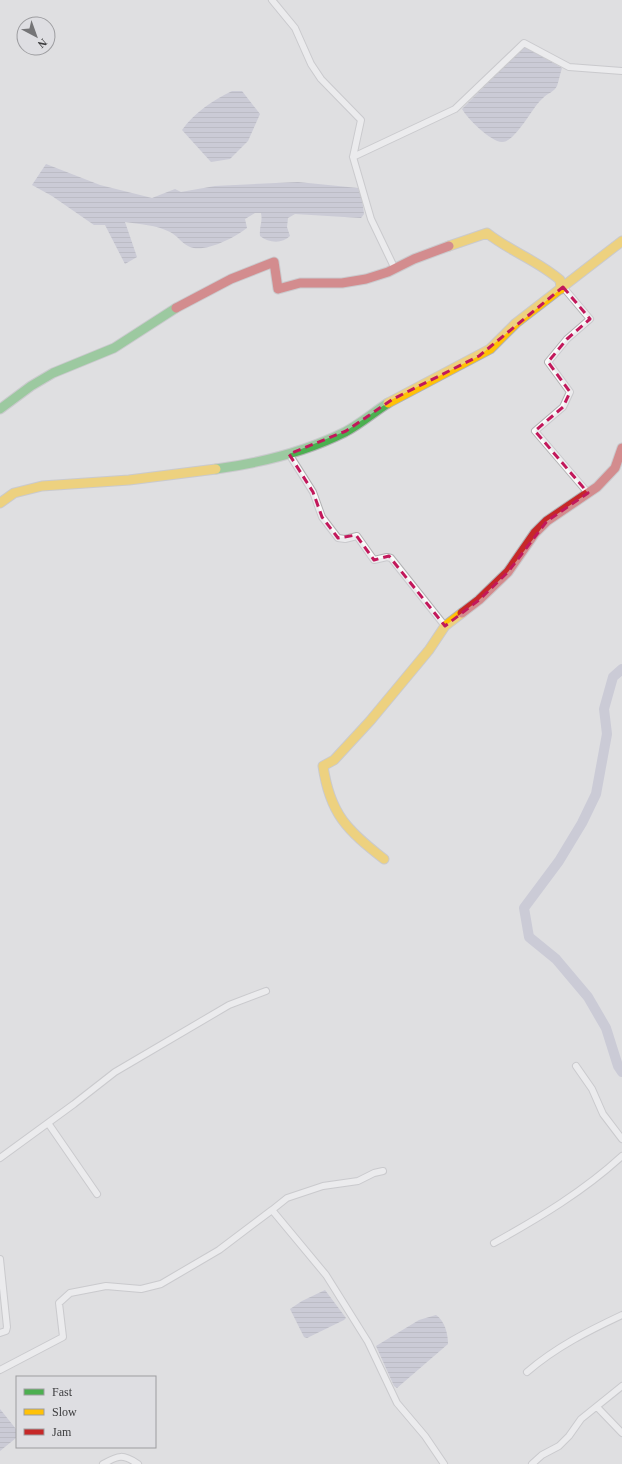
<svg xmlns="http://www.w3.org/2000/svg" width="622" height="1464" font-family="'Times New Roman',serif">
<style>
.water{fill:url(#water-rules)}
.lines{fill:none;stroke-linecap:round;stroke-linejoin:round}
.river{stroke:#b3b3c7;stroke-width:10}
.street-casing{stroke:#b1b1b3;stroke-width:8}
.fast-casing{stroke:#b1b1b3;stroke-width:11}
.slow-casing{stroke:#b1b1b3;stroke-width:11}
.jam-casing{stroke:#b1b1b3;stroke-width:11}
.street{stroke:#fafafa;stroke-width:6}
.fast{stroke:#4caf50;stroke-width:9}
.slow{stroke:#ffc107;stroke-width:9}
.jam{stroke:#c62828;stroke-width:9}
.marked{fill:none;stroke:#c2185b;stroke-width:3;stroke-dasharray:8 5;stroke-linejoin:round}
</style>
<defs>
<pattern id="water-rules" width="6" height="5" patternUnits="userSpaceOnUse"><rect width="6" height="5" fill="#b3b3c7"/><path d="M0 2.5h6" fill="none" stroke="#9393a3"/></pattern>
</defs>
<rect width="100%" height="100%" fill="#dfdfe1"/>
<path class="water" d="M524,46l38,22c-2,6 -3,12 -5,18 -3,6 -9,7 -14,12 -11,9 -27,44 -41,44 -11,0 -35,-24 -40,-33z
M232,91h10l18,23 -12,27 -18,18 -19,3 -29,-32c13,-18 30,-29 50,-39z
M46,164l54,21 52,13 23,-9 6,3 34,-6 83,-4 60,6 4,11 2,15 -3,4 -66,-4 -7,4 -1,9 3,9c-8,8 -21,7 -30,0 -1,-9 3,-14 1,-23h-6l-10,6 2,9c-13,10 -42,25 -57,19 -8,-3 -13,-12 -20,-15 -13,-7 -31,-8 -45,-10l12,35 -12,7 -20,-39h-11l-42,-29 -20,-11z
M325,1290l21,28 -2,2 -37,18 -3,-1 -14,-28 12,-8z
M436,1315c9,6 12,19 12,29l-51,44 -3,-2 -18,-40 43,-26z
M0,1409l16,20v9l-16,13z"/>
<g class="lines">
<path class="river" d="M622,669l-9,8 -9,32 3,25 -11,60 -14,29 -23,38 -35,47 5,29 27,22 32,38 18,31 12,38 4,6"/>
<defs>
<path id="street" d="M272,0l23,28 16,36 10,15 40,41 -8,37 18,62 24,50
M353,157l102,-48 69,-66 45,24 53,4
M563,287l27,32 -23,20 -19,23 22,30 -7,15 -28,24 53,62
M289,454l24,38 9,25 16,21 7,1 12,-3 17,24 13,-3 4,1 54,68
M576,1066l16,23 11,25 19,25
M48,1123l49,71
M0,1158l74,-54 41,-32 114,-67 37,-14
M383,1171l-9,2 -16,8 -35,5 -36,12 -15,12 54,65 42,67 29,61 28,33 19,28
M494,1243c45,-25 90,-52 128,-87
M0,1259l7,68 -1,4 -6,2
M0,1370l63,-33 -4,-34 11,-10 36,-7 35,3 20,-5 58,-34 53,-40
M527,1372c29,-25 61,-41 95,-57
M597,1407l25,26
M103,1464c16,-9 20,-10 35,0
M532,1464l10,-9 17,-9 10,-10 12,-17 41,-33"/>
<path id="fast" d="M0,409l31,-23 22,-13 61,-25 62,-40
M216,469c44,-6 89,-17 129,-37 15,-8 29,-20 43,-29"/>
<path id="slow" d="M449,246l38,-13c24,19 50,27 73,47l1,9
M388,403l102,-54 26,-26 106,-82
M0,503l14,-10 28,-7 87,-6 87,-11
M384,859c-37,-29 -54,-45 -61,-93l11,-6 36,-39 59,-71 16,-24 17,-13"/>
<path id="jam" d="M176,308l55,-29 43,-17 4,27 22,-6h42l24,-4 22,-7 26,-13 35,-13
M462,613l17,-13 29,-28 27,-39 12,-12 50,-34 18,-19 7,-20"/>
</defs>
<use href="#street" class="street-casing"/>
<use href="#fast" class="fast-casing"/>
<use href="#slow" class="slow-casing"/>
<use href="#jam" class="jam-casing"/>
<use href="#street" class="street"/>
<use href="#fast" class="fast"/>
<use href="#slow" class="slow"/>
<use href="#jam" class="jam"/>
</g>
<path d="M0 0H622V1464H0ZM563,287l27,32 -23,20 -19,23 22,30 -7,15 -28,24 53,62 -41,28 -39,51 -29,28 -34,26 -56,-70 -15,4 -18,-25 -18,3 -16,-21 -9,-25 -24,-38 57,-23 47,-32 86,-43z" fill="#dfdfe1" fill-opacity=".55" fill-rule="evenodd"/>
<path class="marked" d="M563,287l27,32 -23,20 -19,23 22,30 -7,15 -28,24 53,62 -41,28 -39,51 -29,28 -34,26 -56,-70 -15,4 -18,-25 -18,3 -16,-21 -9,-25 -24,-38 57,-23 47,-32 86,-43z"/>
<rect x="16" y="1376" width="140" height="72" fill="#dedee2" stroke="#9d9da0"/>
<rect x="24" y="1389" width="20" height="6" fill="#4caf50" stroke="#9d9da0"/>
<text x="52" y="1396" font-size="12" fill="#3c3c3e">Fast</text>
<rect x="24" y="1409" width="20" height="6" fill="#ffc107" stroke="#9d9da0"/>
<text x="52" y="1416" font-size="12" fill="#3c3c3e">Slow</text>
<rect x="24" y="1429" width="20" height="6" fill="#c62828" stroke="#9d9da0"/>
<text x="52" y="1436" font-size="12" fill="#3c3c3e">Jam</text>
<g transform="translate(36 36) rotate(139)"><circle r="19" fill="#dedee2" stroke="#9d9da0"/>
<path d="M0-3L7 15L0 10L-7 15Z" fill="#757577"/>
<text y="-6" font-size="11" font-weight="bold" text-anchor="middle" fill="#3c3c3e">N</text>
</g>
</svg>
